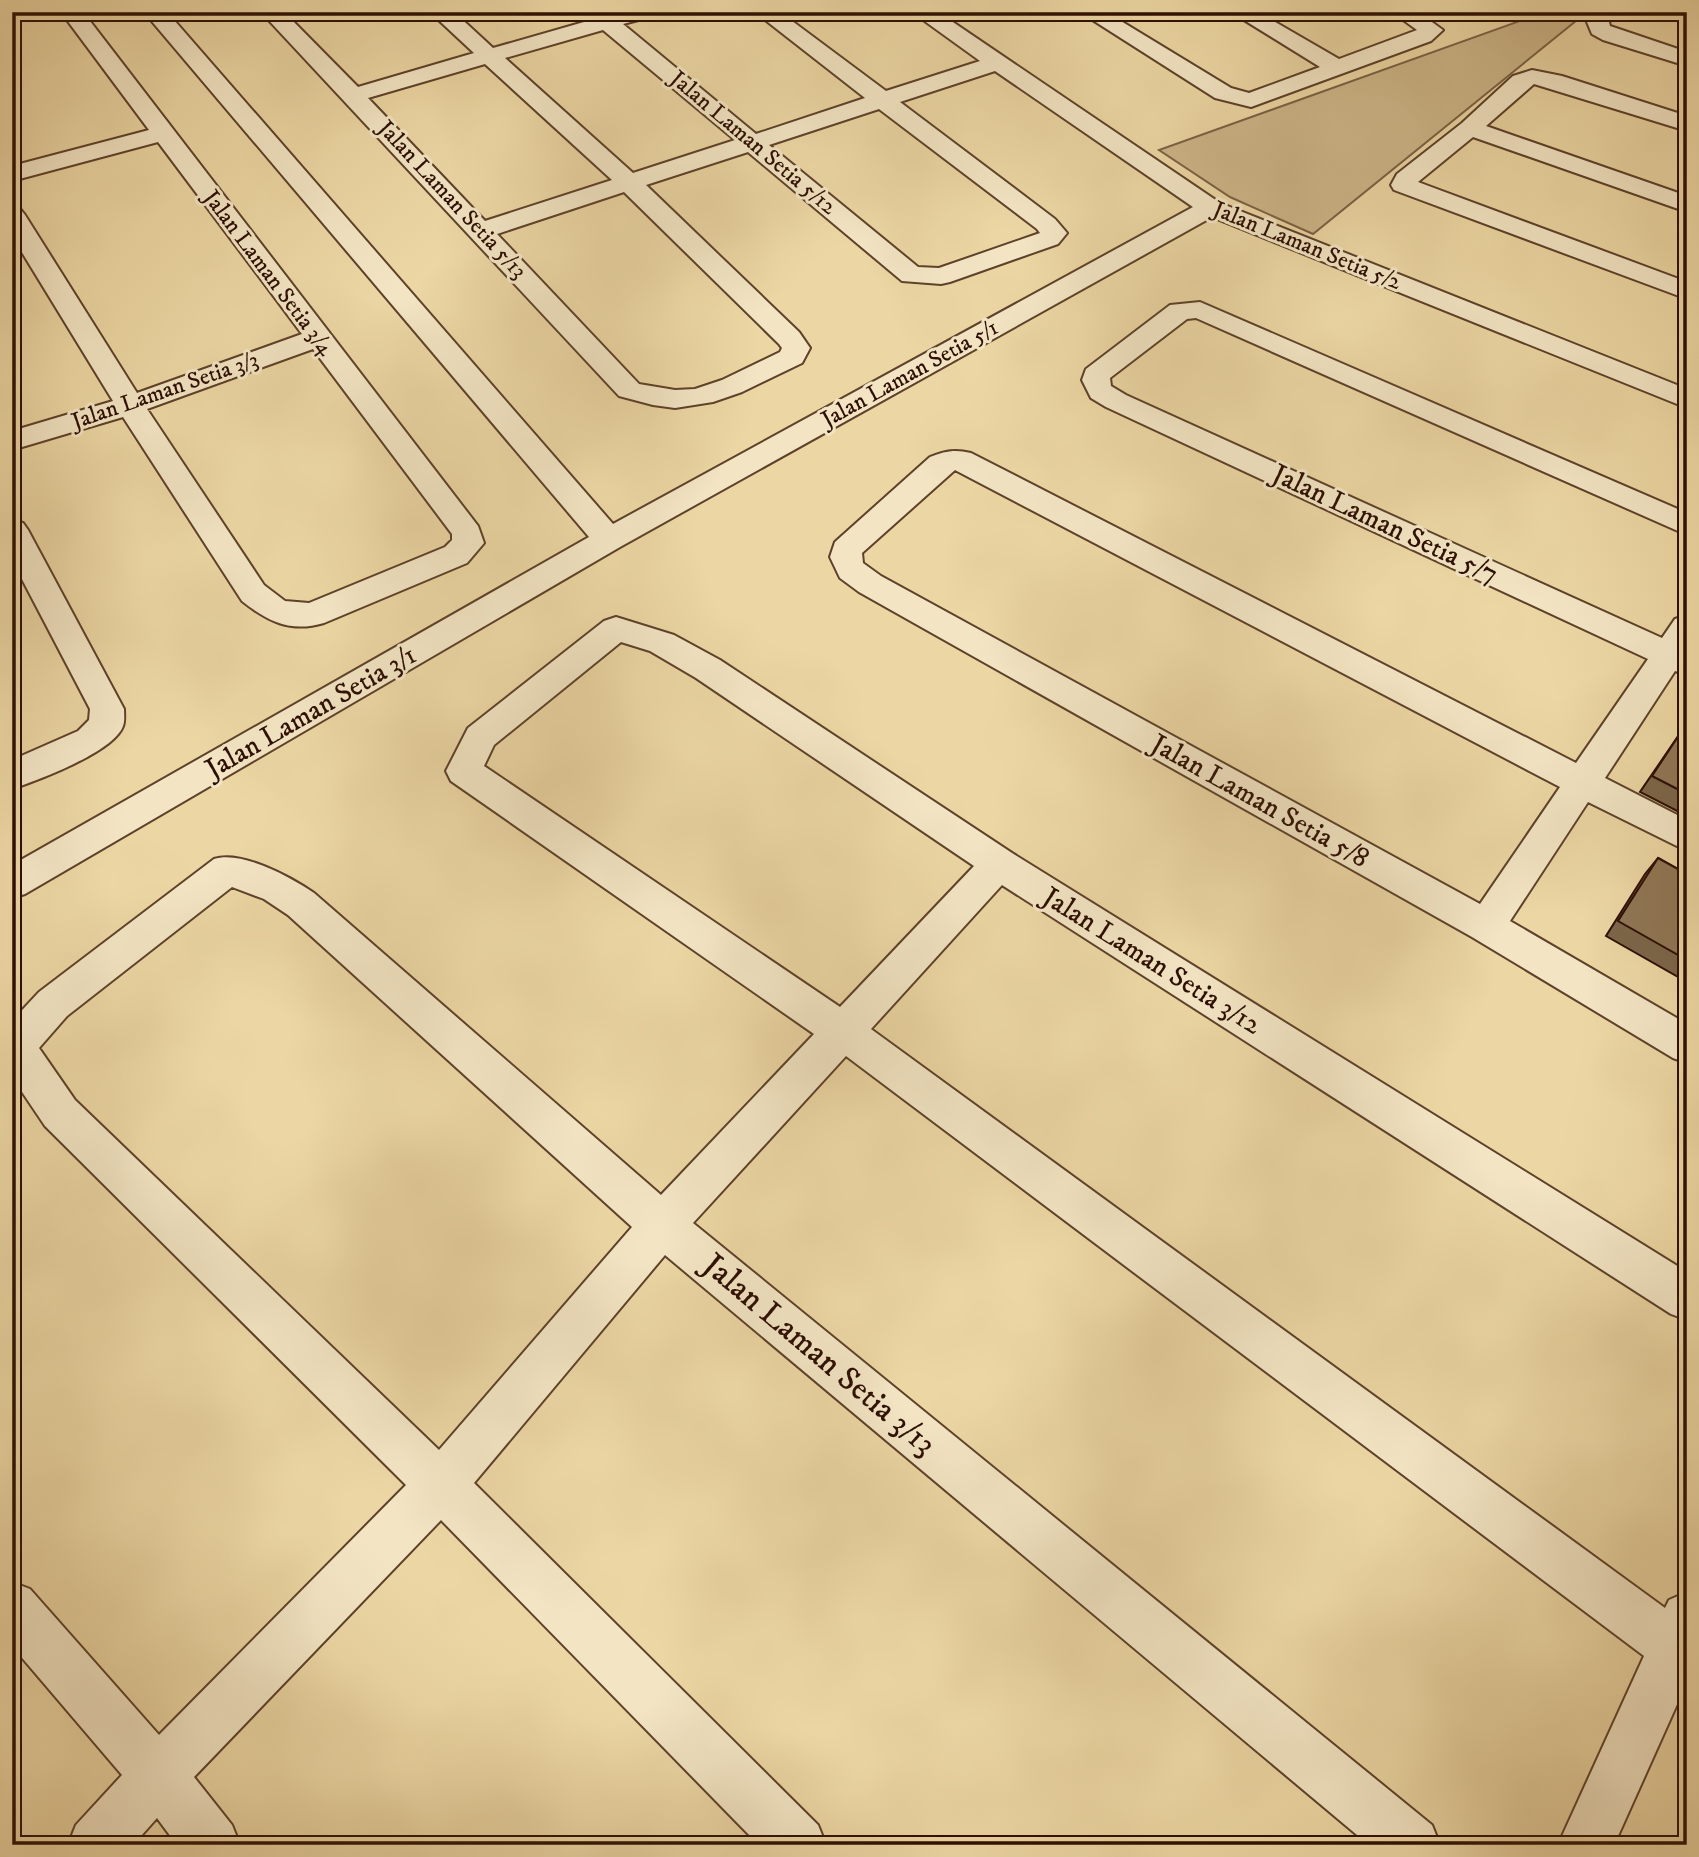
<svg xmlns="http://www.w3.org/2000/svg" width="1699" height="1857" font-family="'IM FELL DW Pica',serif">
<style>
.green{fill:#ccb588;stroke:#7c6245;stroke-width:2}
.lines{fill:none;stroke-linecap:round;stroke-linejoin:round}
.minor-casing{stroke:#5d412a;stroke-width:4}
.minor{fill:#f3e5c4;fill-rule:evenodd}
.wall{fill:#7c664a;stroke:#2d0f02;stroke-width:2}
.building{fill:#907756;stroke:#2d0f02;stroke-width:2}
.labels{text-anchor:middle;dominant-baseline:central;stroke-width:6;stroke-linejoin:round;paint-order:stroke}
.far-street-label{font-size:23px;fill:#2d0f02;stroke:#f3e5c4}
.street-label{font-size:28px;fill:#2d0f02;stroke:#f3e5c4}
.near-street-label{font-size:33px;fill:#2d0f02;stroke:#f3e5c4}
</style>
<rect width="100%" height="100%" fill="#ecd7a4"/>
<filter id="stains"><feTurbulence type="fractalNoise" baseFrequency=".00286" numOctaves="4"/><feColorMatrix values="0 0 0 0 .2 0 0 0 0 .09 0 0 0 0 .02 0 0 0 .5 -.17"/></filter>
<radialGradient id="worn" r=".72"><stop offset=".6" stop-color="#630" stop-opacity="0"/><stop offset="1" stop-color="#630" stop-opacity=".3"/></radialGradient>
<path class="green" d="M1545,12h42l-274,222 -83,-37 -71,-47z"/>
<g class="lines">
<defs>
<path id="minor" d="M61,12h22l395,514 6,17 -17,20 -143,60c-34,10 -57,-2 -82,-22l-119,-184 -111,33v-19l101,-30 -101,-165v-29l9,3 4,5 112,178 165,-59 -144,-192 -146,39v-15l137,-36zM313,349l139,185v6l-7,7 -136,56 -24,-2 -21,-16 -117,-176z
M144,12h23l446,512 580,-317 -198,-136 -95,31 155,117 12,14 -9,11 -108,38 -9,2 -39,-3 -154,-129 -102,33 153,147 11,16 -8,15 -60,29 -29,10 -38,6 -22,-3 -34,-9 -358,-384h23l74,75 116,-34 -44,-41h24l39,36 98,-28 -7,-8h69l-3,5 -27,7 133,110 109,-36 -110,-86h25l106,79 94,-30 -68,-49h26l282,191 467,186v19l-475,-191 -592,330 -595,347 -13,4v-33l577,-328zM603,30l132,110 -102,33 -128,-115zM485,64l127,116 -127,41 -117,-123zM879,109l158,120 3,4 -101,35 -21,-1 -149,-122zM624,192l155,152 3,4 -2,4 -58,28 -27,9 -20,1 -36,-6 -142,-150z
M1080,12h26l125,76 18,5 71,-26 -89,-55h27l81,47 78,-29 -25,-18h26l25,18 -12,11 -180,66 -36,-9z
M1595,12h22l-8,10 1,4 77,26v14l-84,-26 -11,-6 -5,-12z
M1532,70l30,6 125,40v15l-153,-47 -48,42 201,70v16l-214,-75 -55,45 269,100v17l-293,-109 -3,-5 6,-11 65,-51 51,-47z
M1200,302l487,211v22l-491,-217 -9,1 -77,59 1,8 15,9 536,243 13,-19 12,-4v60l-12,-4 -70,107 82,42v31l-99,-49 -78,119 177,103v39l-14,-5 -201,-121 -613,-345 -19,-14 -10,-21 5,-15 95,-85c15,-6 25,-8 41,-4l605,310 72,-104 -542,-252 -15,-9 -9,-18 4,-11 84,-64zM955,470l605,317 -80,117 -599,-328 -18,-13 -1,-10z
M12,520l11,3 5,7 96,179c0,5 1,12 -1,17 -9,26 -85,54 -111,63v-29l66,-29 11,-11 1,-11 -78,-149z
M616,617l58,18 46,25 292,193 675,419v48l-16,-6 -669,-429 -131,144 794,579 4,-8 18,-8v90l-73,163h-56l86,-189 -798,-600 -153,167 739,602 8,20h-71l-704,-590 -191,228 344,342 8,20h-67l-318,-325 -247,257 38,48 8,20h-63l-20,-27 -24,27h-65l8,-20 46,-50 -110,-129v-64l18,7 129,146 247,-250 -361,-359 -33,-49v-56l27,-29 175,-133c27,-9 77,18 100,34l347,302 153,-161 -363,-253 -5,-10 22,-43 136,-107zM621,642l29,9 46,27 278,188 -134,141 -356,-241 10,-21zM232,887l32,12 24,16 344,312 -193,223 -364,-350 -36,-52 28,-32z"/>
</defs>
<use href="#minor" class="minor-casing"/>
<use href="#minor" class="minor"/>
</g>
<path class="wall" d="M1687,723v93l-47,-24z
M1658,858l29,16v108l-81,-46 39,-62z"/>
<path class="building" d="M1687,723v71l-35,-18z
M1658,858l29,16v86l-69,-39z"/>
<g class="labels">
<g class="far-street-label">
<text transform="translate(753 143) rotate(40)">Jalan Laman Setia 5/12</text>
<text transform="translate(452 200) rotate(47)">Jalan Laman Setia 5/13</text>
<text transform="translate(1307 246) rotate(22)">Jalan Laman Setia 5/2</text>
<text transform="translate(268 273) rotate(53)">Jalan Laman Setia 3/4</text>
<text transform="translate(910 374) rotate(-29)">Jalan Laman Setia 5/1</text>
<text transform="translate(165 391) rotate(-19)">Jalan Laman Setia 3/3</text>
</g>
<g class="street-label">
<text transform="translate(1385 524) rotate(25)">Jalan Laman Setia 5/7</text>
<text transform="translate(311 712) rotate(-30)">Jalan Laman Setia 3/1</text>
<text transform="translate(1260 801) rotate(29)">Jalan Laman Setia 5/8</text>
<text transform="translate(1152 961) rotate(32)">Jalan Laman Setia 3/12</text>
</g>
<g class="near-street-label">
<text transform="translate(819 1355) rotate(40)">Jalan Laman Setia 3/13</text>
</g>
</g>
<rect width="1699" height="1857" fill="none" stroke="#ecd7a4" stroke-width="42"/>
<rect x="14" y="14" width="1671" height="1829" fill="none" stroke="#2d0f02" stroke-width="3.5"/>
<rect x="21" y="21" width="1657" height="1815" fill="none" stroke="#2d0f02" stroke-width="2"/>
<rect width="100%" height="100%" filter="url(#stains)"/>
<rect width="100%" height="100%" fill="url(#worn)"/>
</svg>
